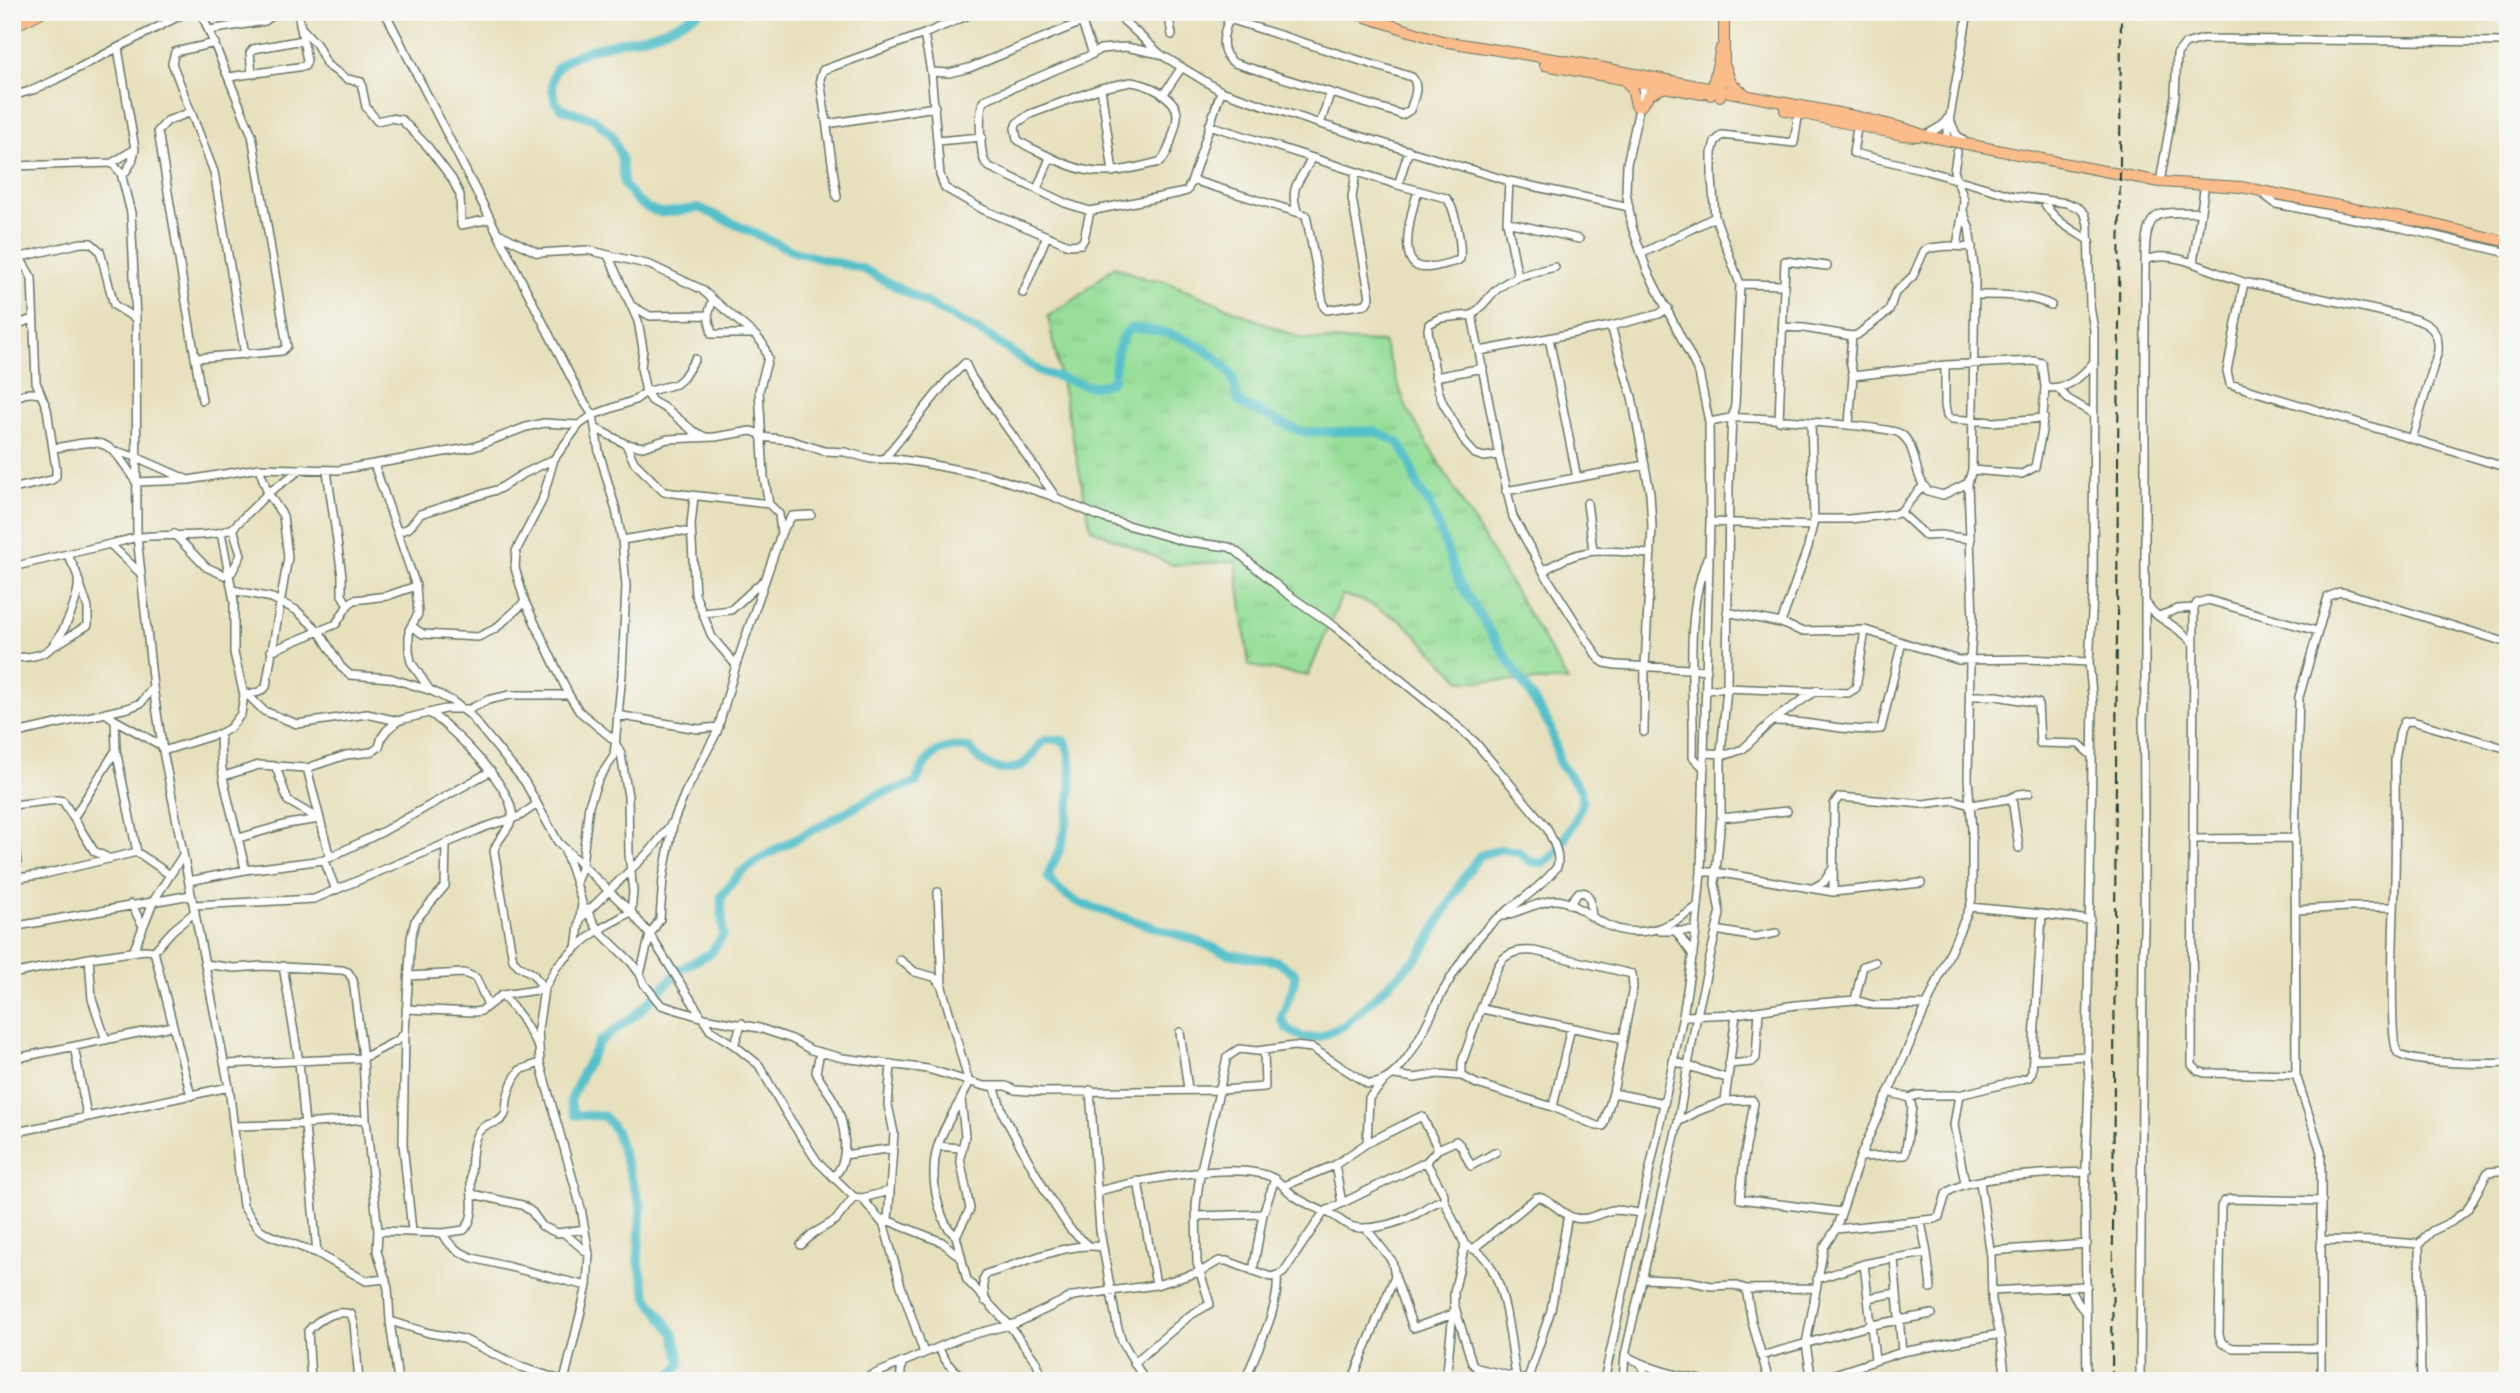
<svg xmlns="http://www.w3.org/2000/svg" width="2520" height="1393" font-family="'Gochi Hand',sans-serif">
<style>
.grass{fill:url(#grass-tufts);stroke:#5b8e66;stroke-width:2}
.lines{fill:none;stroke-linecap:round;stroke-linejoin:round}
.river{stroke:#53c0ca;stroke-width:9}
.minor-casing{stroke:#657664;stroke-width:10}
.highway-casing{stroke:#657664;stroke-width:12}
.minor{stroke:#fff;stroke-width:7}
.highway{stroke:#f9bc8a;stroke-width:10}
.rail{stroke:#1f3d34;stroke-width:2;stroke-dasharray:10 5;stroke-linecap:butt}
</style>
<defs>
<pattern id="grass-tufts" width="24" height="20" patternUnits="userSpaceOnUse" patternTransform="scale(1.75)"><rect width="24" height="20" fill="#97df99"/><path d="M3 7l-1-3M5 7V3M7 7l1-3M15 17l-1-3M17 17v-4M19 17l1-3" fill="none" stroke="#82c084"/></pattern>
</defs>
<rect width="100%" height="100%" fill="#f6f6f2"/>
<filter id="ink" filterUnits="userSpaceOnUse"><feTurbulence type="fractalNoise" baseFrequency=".0143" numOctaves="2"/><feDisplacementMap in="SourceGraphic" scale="14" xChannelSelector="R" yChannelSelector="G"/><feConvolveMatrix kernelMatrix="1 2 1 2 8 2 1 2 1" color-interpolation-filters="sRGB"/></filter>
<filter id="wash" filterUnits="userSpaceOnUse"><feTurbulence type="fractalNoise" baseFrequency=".00686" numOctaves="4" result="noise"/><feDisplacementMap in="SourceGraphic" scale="28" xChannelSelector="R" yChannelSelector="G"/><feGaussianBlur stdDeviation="1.57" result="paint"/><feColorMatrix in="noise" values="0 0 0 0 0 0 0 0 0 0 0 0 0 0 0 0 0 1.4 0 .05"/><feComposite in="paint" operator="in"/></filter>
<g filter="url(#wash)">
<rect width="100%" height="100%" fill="#e7e0bc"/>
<path class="grass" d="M1115,266l33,14h14l140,59 81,3 24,67 161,272h-106l-60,-60 -38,-20 -22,-6 -34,81 -59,-10 -13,-105 -63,4 -82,-36 -43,-213 29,-18z"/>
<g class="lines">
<path class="river" d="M667,1381l14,-18 -7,-29 -27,-38 -9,-36 3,-53 -26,-77 -11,-14 -29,-1 -5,-13 12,-28 17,-32 38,-28 45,-46 29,-15 12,-18 -2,-38 18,-23 22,-16 118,-64 37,-11c9,-27 24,-40 53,-35 12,16 32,29 53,17 20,-12 11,-32 43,-24 12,24 4,78 -4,105 -3,11 -11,19 -13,31 10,13 19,20 34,27l115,37 32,13 48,7 18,13 -2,13 -12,31 6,11 17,9 16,-1 25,-12 75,-70 43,-76 16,-23 22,-7 18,3 12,10 12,1 14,-11 19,-33 6,-16 -1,-13 -21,-26 -10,-38 -91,-144 -29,-77 -12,-18 -9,-27 -10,-17 -25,-12 -72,1 -61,-28c-7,-9 -4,-21 -11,-31 -24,-32 -61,-43 -99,-45 -16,13 -14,33 -18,52l-10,5 -15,1 -47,-14 -53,-36 -125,-67 -68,-17 -95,-44 -38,5 -15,-5 -10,-7 -13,-16 -3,-28 -9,-22 -18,-16 -33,-11 -6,-7c-2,-10 -5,-22 1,-31 16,-24 79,-28 105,-39 13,-5 26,-12 39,-19"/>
</g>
</g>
<g filter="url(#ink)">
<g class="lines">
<defs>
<path id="minor" d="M385,12l196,385 12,18 6,37 17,58 6,30 4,46 -4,88 -8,82 -16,24 -9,25 -7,60 -6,18 6,20 -6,45 -19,18 -13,23 -6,40 2,34 41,145 8,46 -2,32 -23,95
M1078,12l15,42
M1120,12l4,9 35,32
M1168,12l4,23
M1216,12l13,7 183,58c8,9 2,22 -2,33l-8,5 -5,-2 -163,-50c-16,-11 -11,-29 -5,-44
M300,26l17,19 10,20 20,14 14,3 5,25 11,14 13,-3 12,2 26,27 24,32 8,16 1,30 29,-6
M209,30l56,-9 7,-5 1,-4
M924,34l7,38 9,103 5,13 39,22 85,35 12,-1 3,-5 6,-28
M215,43l-40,9 -3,11 42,109 31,183
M931,72l18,1 20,-5 113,-46
M252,74l-2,-21 3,-4 50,-9
M229,77l76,-11 2,-5 -9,-49
M1131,82c16,2 47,15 46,34 0,7 -3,15 -5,22 -3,9 -5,18 -12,24 -51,11 -65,18 -114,-7 -10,-5 -22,-9 -29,-16l-2,-11 2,-5 13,-9 71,-26z
M1101,88l12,84
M1221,91l-29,89 -5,11 -7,2 -90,18 -25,-8 -71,-34c-5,-2 -6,-2 -9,-7 -5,-10 -7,-52 -1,-62l109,-46 7,-5 26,-2 34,7 61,37 99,33 189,57 120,26
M1163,95l19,-28
M12,96l21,-6 22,-10 132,-68
M191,112l-24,9 -9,10 44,269
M1950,120l6,14 10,9
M1858,122l-5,31 68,16 93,27 53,7 12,5 6,6 3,10 2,82 4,24 -1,267 -4,65 4,43 -6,351 2,23 -4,121 2,181
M827,124l108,-17
M1320,124l10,-30
M1209,125l189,60 48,13c9,8 16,48 14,61l-3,2c-10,2 -30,10 -40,5 -19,-10 -4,-60 1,-75
M1926,135l17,-10 4,-6
M1946,139l22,-127
M937,141l45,-4
M12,166l100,-3 23,-14 -17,-101
M122,177l10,-15 3,-13
M1192,180l114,35 18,92 3,3 39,-6 4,-7 -18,-99 4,-26
M1509,181l-2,41 11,55
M2160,182l15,-86 2,-42 8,-10 18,-5 305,3
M1398,185l11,-35
M1037,189l13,-31
M2259,191l17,13 126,24 106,25
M837,197l-17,-118 3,-9 101,-36 52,-22
M2043,200c10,21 28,29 47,41
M1297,211c-9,-28 6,-31 14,-53
M1507,222l72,17
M498,233l40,20 50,-3 62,15 51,24 56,48 6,7 5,14 -9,33 5,86 5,27 10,10 2,20 -45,131 -19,67 -32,61 -11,27 -11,58 -3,41 -10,16 -10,39 4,10 17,21 43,13 55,10 33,11 19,11 32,8 85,11 56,17h22l9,4 28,2 178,-2 44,-3 -1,-37
M1957,246l6,-35
M1641,254l74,-37
M608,255l30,66 5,28 -2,19 5,24 6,9 16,9 25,21 12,6
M12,259l69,-16h10l9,8 14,54 22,14
M2146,260c28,-13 73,17 102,23 46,9 91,19 136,29 14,4 34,5 46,15 7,6 9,14 8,24l-26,88
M2193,263l12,-79
M2244,282l-17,89 3,13 278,84
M1740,284l43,1
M1023,293l23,-55
M1975,295c28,0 51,-1 76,10
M713,299l-5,16 4,19h39
M632,306l18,10 58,-1
M1472,315l27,140 14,62 30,54 56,88 6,4 11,2 91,5
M12,326l21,-7
M1611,326l21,71 18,96 2,33 -7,141 -1,65
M1782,327l22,1 48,8 5,-1 32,-24 6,-18 18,-17 11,-25 5,-3 20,-2 23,1
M1549,338l28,140
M1480,351l131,-25 48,-12 9,-6
M196,358l86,-7 5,-5 -35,-211 -51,-123
M1945,365v40l2,11 5,3 41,3 51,-4
M1853,376l92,-11 90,-4 7,2 3,24c21,4 35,-9 48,-24
M1435,377l48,-9
M2058,388l10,11 24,14
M12,400c9,-7 17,-8 28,-6
M1779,421l6,-160 42,5
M1709,422c7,-1 15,-3 22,-4 19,-1 160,8 170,16 17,13 12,42 27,57l15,4 25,-12
M1849,424l4,-48 -3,-16 2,-24
M595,428l31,16 8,18 30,30 105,12
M761,437l29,3 34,11 21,1 26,7h25l27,4 67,13 59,19 54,23 80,23 46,6 7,4 50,42 48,33 115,93 26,23 72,86c5,12 14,26 10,39 -17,22 -44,38 -65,56 -20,19 -36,46 -50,70 -15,27 -37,92 -74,91l-56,-36 -18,-2 -37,5 -18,-2 -12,8 -27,117 -4,31 1,58 13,41 -21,12 -55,47
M626,444l17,3 25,-8 47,-2 36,-6 9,3
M55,448c50,-10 53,-10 81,34l53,-2 70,-12 79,2 136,-23 52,-20 18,-4 35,2 14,-10 42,-15 11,-8 30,-8 7,-6 12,-19
M115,451l21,6 50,22
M1499,455l-15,2 -9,-3 -9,-10 -23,-41 -5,-13 -10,-60 1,-6 11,-6 32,-3c10,-7 16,-18 24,-25 17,-15 39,-18 59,-23
M884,459l63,-78 18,-18 7,15 83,118
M374,464l42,122 2,28 -9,16v21l2,11 18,27
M1972,470l50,4 13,-7 7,-36 3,-44
M327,471l15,105v19l6,10
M12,489l40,-9 4,-4v-7l-9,-60 -11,-27 -4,-104 -12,-20
M1506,491l139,-26
M694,496l-3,29 4,69 17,43 24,28
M1587,503l6,47
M1900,512l26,24 14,-1 31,4
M1814,519h35l46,-5 5,-2 23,-26
M1710,522l103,4
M398,532l11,-4 11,-14 79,-25 22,-14 33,-16
M781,533l11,-17 19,-1
M174,534l32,33 18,8 8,-3 9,-17 -8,-27
M622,540l54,-9 15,2
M110,544l29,28
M12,567l111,-26c36,-12 76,2 110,-13l35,-35 35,-25
M1543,571c42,-27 61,-20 108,-17
M232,590l40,8 24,12 23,21 22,36 9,8 40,3 42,13 20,10 18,14 55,67 33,60 73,70 19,23 60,95 24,15 25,20 27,48 31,48 37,36 8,1 22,27 17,61 23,67
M2147,604c10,17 33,22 46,39
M1727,612l54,11 20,8 64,-1 93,30 70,-1 61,3
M704,613l27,-3 33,-30
M2159,616l19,-7 16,-1
M1781,623l27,-76 6,-28 -3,-96
M411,626l12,8 55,3 17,-8 30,-27
M54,646l34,-21v-17l-9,-27
M271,651l65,-27 12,-19 6,-5 33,-4 29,-10
M12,658c11,-1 23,0 33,-6 15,-7 36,-56 33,-73 -1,-9 -7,-17 -11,-25
M1706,690l21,-2 121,5 8,-5 9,-58
M244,695l15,-3 7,-5 22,-130 -5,-41 -15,-23 -9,-25
M248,695l16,16 33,13 70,-10 31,7
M1970,696h27l41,7 2,40 39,1 12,11
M105,713l10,7 1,30 21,102
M430,713c22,15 86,76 82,105 -2,12 -15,20 -18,33l19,109 6,6 14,8 11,15
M617,715l81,14 21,-2
M115,720l47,26
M1772,721c37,-1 73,12 109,8l21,-87
M221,733c-5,42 17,94 24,137
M12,734l116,-26 13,-5 12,-16
M2508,749l-96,-28 -8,1 -4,9 -5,29c0,40 1,79 0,118 0,25 -8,162 3,175 8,11 93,11 110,10
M163,751l58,-18 9,-5 11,-14 3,-19 -10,-42v-52l-13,-69
M1704,753l25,1 14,-5 29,-28 45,-31
M276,767l12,34 31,18
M307,768l23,90
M1704,768l-11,-11c2,-64 -10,-139 14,-199
M224,776l35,-11 48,3 39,-13 26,-3 7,-5 3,-10 5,-7 11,-9 6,-2 41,-10h25l18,-9 22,-5h59
M2012,798l7,50
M12,805l45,-5 6,1 31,50 16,8
M12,805l5,59 -2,15
M74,817l42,-67
M1721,818l66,-7
M239,838l48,-14 33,-5
M2192,839l103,-1
M564,848l12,35
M324,860l12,30
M1701,872h15l117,20 88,-9
M12,879l33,-5 92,-22 33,23
M189,881l56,-11 79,-10 58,-28 109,-61
M1813,888l11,-6 9,-14
M938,892l4,95 27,96 -8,16 4,37 -5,22 10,51 -14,27 11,44 42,45 28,38 6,18
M1833,892l1,-88 5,-7 84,7 31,-4 16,5 38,-6 11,-5 10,-1
M131,904l12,22
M1569,904l10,-12 7,1 4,6 2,18
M194,905l120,-6 171,-72 35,-11 17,-12
M586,909l12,21 33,32 9,12
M2297,910l51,-3h45
M2042,914l48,6
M1504,916c11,-3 41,-16 51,-16 16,0 31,14 44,21 35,21 69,9 99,-15
M581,918l71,-69 20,-26
M12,927l179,-32
M1675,930l18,25
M1716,930l39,7 21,-4
M1660,931h36
M576,948l22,-18 33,-18 2,-20 -4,-38 -1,-58 -7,-42 -7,-14 -35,-29 -10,-16 -44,-93 -10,-34 1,-17 26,-50 12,-42 25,-34
M154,951l37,145
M154,951l19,-21 22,-18
M133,952l21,-52 29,-45
M89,958l3,41 14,41
M900,960l15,12 19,5 8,9
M205,964l29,4 29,-2 79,4 6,2 5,8 10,78 3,61 12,112 -1,20 11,37 2,33 8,60
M283,966l16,96 18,191 49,28 20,-2
M12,974l77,-16 56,-8 9,1
M409,976l55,-3 12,5 12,27
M502,995l18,21 18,30
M1855,1000l8,-34 12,-4
M406,1009l68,3 7,-1 21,-16 42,-6
M1482,1009l140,29
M1736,1014l-11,87 27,-1 2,3 -10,55 -4,41 101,13
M1683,1016l53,-2 60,-9 59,-5 18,5h53
M1180,1032l8,57
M734,1045l8,-22
M74,1046l13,70
M820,1052l-4,20c5,12 15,21 20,33 9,20 15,57 -3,72
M12,1059l160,-33
M2035,1059l52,-3
M1673,1061l53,17
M227,1064l136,-6 35,-18 7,-8
M1729,1064l23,-2 4,-4 3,-47
M1395,1075l20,3 23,-4 24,2 15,8 76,23 44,19h6l10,-33 20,-106 -1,-13 -98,-23c-12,-1 -22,0 -31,8 -10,9 -34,85 -41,103v14
M2296,1075l-91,-2 -7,-2 -6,-6 2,-457 3,-5 11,-3 109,31
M994,1086l10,30 43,78 23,35 18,16
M229,1087l14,119 15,22 11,7 48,18
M1090,1090l10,141 17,94 5,16 23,40
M1888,1092l22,6 7,-3h42l61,-15 9,-3 3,-5 10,-158 -72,-7
M1613,1093l51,10
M1959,1095l-5,30 11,58
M1553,1107l18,-80
M1678,1122l20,-11 27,-10
M234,1126l70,-2 62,-5
M12,1133l217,-46 -66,-336 -10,-64 -16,-151 -1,-217 -5,-106 -10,-40 -9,-10
M1367,1143l2,-45 13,-14
M938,1146l22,2
M844,1155l43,-6 5,1
M1860,1157l45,-2 7,-47 -2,-10
M1426,1162l18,32v6
M1335,1165l7,38
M1138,1181l18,104
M1980,1182l11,74 1,45 8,33 6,47
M1283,1186l52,-21 32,-22 55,-27 16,33
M1098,1191c39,-10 142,-32 177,-12 7,5 13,13 21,18 8,6 19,10 28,15l102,-50 12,-13 18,-8 5,5 10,20 25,-14
M472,1194l50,11 10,7 10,14 15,7 28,-4
M862,1198l28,-7
M1197,1216l66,-2
M884,1219l58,23 18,15
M884,1225l4,-5 6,-87 -6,-28 3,-41
M1836,1229l98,-10 5,-2 7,-23c18,-19 112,-21 141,-22
M378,1231l65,2c6,14 16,19 30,25l114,28
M412,1231l-9,-87 2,-112 6,-94 4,-17 30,-35 1,-41
M443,1233l21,-3c14,-15 6,-35 7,-53 1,-14 -1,-44 14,-51 7,-4 14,-2 19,-10 3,-4 2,-10 3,-16 2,-11 6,-21 13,-30l20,-7
M564,1233l25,21
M956,1236c-11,-9 -14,-20 -18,-33 -11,-44 1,-67 23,-104
M2322,1240l58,1 39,3 13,-13 19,-9 16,-12 21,-38 20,-2
M2419,1244l2,137
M801,1245l13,-12 22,-13 18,-23
M1465,1245l-11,47v12l18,59 5,5 50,12
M1473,1249c33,14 37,95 43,127
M1990,1251l97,-7
M1927,1253l4,35
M1864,1264l4,34
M1253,1271l10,-57 12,-35
M1395,1276l18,52 40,-14
M1643,1279l46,2 22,5 23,-1 12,4 69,-1
M1817,1279l47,-15 30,-6
M2070,1287l8,16 8,10
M1746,1289l6,33 17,59
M1992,1291l95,-5
M985,1301l-2,-21 3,-6c35,-10 81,-33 116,-27
M390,1321l39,12 34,6 58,28 43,14
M938,1348l10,16 19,17
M2321,1348h-88l-11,-5 -3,-8 2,-129 4,-5 5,-2 92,2
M1902,1352l-8,-94 33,-5 -6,-31
M1625,1355c25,15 52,20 80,26
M1761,1356l111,-31 60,-11
M1875,1360l-7,-62 28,-5
M1641,1364l6,17
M12,1371l3,10
M311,1381l-3,-50c10,-12 28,-22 43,-17l3,9 5,58
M858,1381l105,-44 54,-14 56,-27 83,-11 44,-13 19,-11h8l44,16 12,-4 41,-61c12,1 18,13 30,15 16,4 45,-4 60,-12 10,-5 18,-13 30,-15l21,45 8,4 64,-52c13,1 24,18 38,21 15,3 25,-6 38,-8 9,0 19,2 28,3
M900,1381l2,-18
M1245,1381c11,-30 35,-73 32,-104
M1352,1381l43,-105 -3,-15 -26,-33
M1446,1381l7,-69
M1527,1381l24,-71 17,-95
M1604,1381l79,-365 12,-77 6,-67 9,-350 -1,-100 -10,-49 -52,-103 -15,-43 -6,-36 1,-27 18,-83
M1623,1381l2,-26 53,-233 19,-107 23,-101 -5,-31 6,-65v-65l6,-65 2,-204 3,-66 3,-13 5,-121 -25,-67 -3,-39v-25l3,-11 7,-7 72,8 5,-32
M1812,1381l-6,-37 18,-97 12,-18 24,-72 110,-250 2,-9v-68l-4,-51 2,-118 3,-42 -5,-136 4,-13 3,-195 -6,-48 -6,-16 1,-11 -10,-29 3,-19
M1813,1381l89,-29 98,-18
M2140,1381l3,-430c3,-39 0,-79 1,-118 0,-38 0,-75 -1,-113 0,-13 3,-24 2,-37v-408c1,-17 -4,-56 17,-61 12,-3 27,-1 39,-2
M2321,1381v-229l-25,-77 -1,-237 4,-141 29,-100 11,-5 8,1 161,50
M2503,1381l5,-2"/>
<path id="highway" d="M1350,12l95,30
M12,27l30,-15
M1442,41l136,22 281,54 44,11 23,8 234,46 81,5 191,37
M1545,65l157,29
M1726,68l5,15 14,11
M1625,81l7,7 4,18
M1711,95l10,-47
M1720,96l4,-35v-49
M1641,106l9,-12 13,-6
M1785,110l117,25 16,1
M2427,223l81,19"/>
</defs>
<use href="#minor" class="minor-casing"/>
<use href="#highway" class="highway-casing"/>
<use href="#minor" class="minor"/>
<use href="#highway" class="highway"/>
<path class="rail" d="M2112,1381l9,-1369"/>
</g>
</g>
<rect width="2520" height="1393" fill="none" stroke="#f6f6f2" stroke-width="42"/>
</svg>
